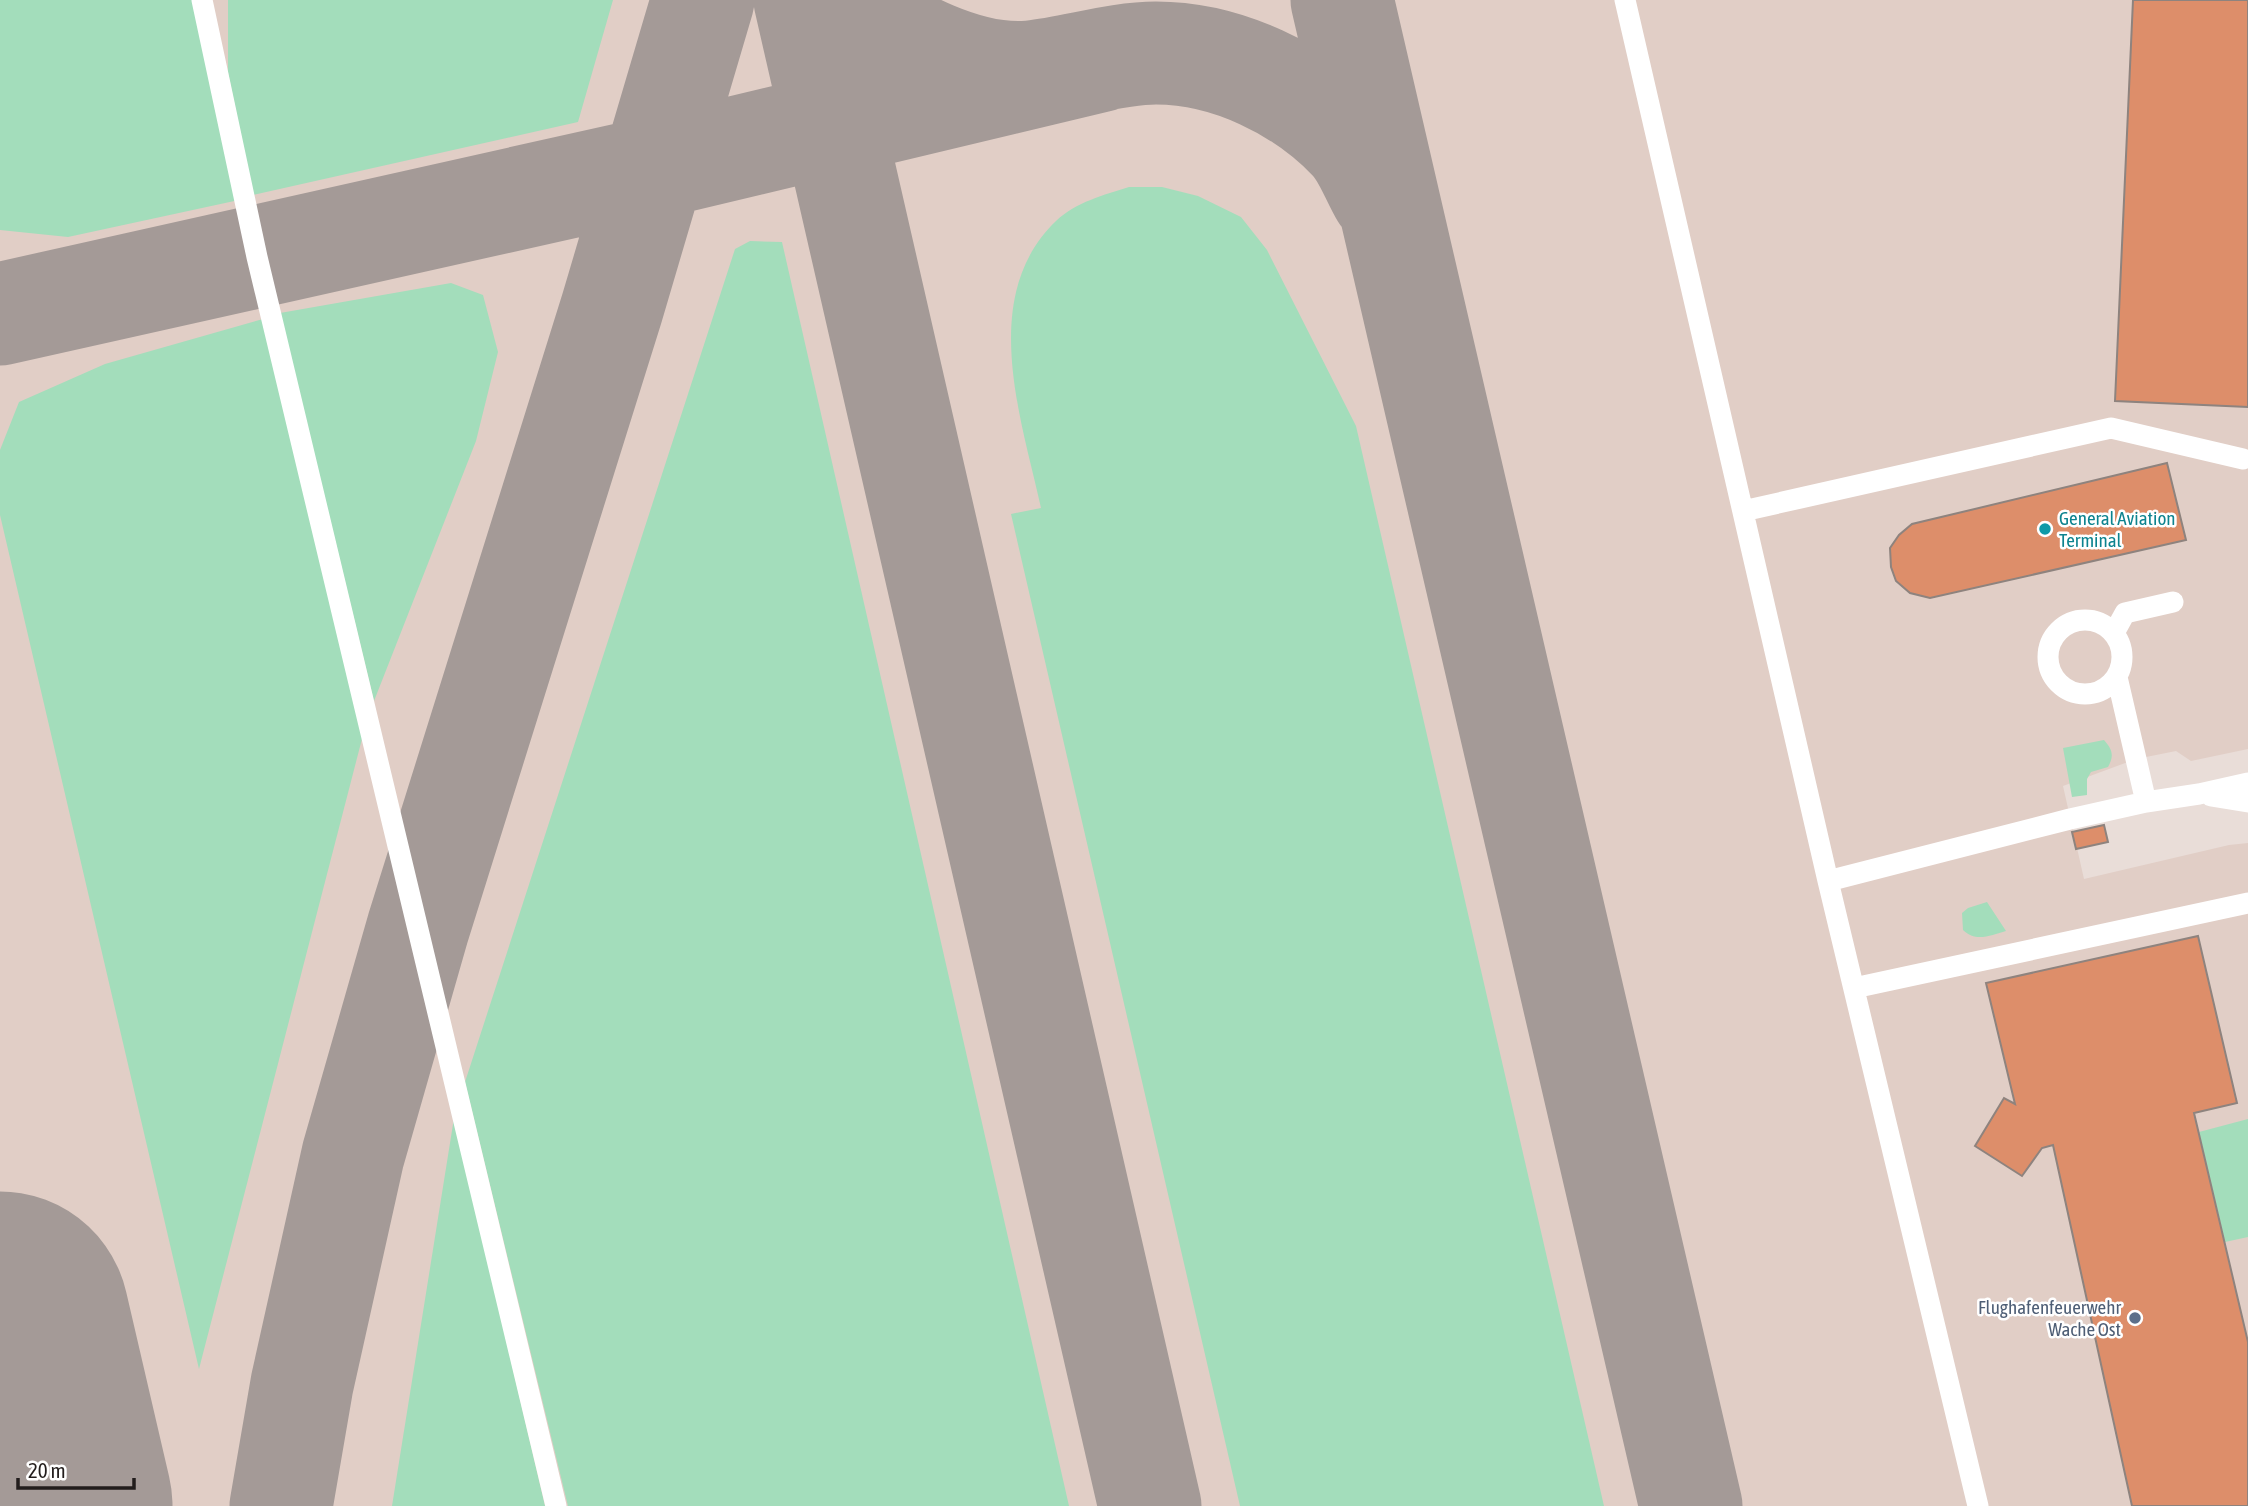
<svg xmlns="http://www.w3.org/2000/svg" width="2248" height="1506" font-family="'Asap Condensed',sans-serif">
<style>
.built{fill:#e1cec6}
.green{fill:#a3ddbb}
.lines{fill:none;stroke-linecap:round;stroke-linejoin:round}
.taxiway{stroke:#a49a97;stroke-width:103}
.runway{stroke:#a49a97;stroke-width:259}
.building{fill:#dd8e6a;stroke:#8e837e;stroke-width:2}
.lane{stroke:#fff;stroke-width:21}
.culture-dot{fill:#0f9aa8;stroke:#fff;stroke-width:2.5}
.service-dot{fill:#5c6f8a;stroke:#fff;stroke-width:2.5}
.labels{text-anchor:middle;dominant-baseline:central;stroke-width:5;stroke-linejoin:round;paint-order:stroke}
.culture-label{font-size:19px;fill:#0d838f;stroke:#fff;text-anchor:start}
.service-label{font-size:19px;fill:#4e5e75;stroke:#fff;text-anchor:end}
</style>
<rect width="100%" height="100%" fill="#e9ddd8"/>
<path class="built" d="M0,0h2248v749l-57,12 -15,-10 -40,8 -73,27 21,93 145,-34 19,-2v663h-2248z"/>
<path class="green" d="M0,0h192l47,200 -171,37 -68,-7z
M228,0h385l-35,122 -325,73 -25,-123z
M1129,187h33l36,9 43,21 26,33 89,176 248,1080h-364l-229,-992 30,-6c-20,-91 -63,-212 15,-287 20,-19 48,-26 73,-34z
M750,241l32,1 287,1264h-501l-103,-424 270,-833z
M451,283l32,12 15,57 -22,89 -102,260 -94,-388z
M263,319l100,416 -164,634 -199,-854v-65l19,-48 86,-38z
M2104,740c9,10 10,16 4,27l-17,5 -4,7v16l-15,2 -9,-49z
M1987,902l19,29c-15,4 -30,12 -43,-1l-1,-17 6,-5z
M454,1118l91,388h-153z
M2248,1119v118l-23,5 -26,-110z"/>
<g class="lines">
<path class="taxiway" d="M805,0l345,1506
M852,0c40,41 120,77 178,72 41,-4 86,-19 126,-19 71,0 145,36 194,87 14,14 22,38 32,55
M1342,0l349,1506
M0,314l626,-140 473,-113
M281,1506l21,-122 51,-229 65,-227 194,-620 91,-308"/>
<path class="runway" d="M0,1321l43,185"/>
</g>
<path class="building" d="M2133,0h115v407l-133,-6z
M2167,463l19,77 -256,58 -20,-5 -14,-12 -5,-14 -1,-19 9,-13 13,-11z
M2104,825l4,17 -32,7 -4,-17z
M2198,936l39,167 -43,10 54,229v164h-116l-79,-361 -11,3 -20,28 -47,-30 29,-48 11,6 -29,-121z"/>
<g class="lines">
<path class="lane" d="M202,0l55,257 299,1249
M1625,0l203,881 150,625
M1743,511l368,-83 132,31
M2048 657a37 37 0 1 1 74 0a37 37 0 1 1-74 0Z
M2114,633l11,-20 48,-11
M2117,677l29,125
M2211,796l37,6
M1828,881l242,-62 76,-17 53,-8 49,-11
M1854,988l394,-85"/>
</g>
<circle class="culture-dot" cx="2045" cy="529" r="7"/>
<circle class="service-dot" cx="2135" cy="1318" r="7"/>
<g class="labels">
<g class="culture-label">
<text x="2059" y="518">General Aviation<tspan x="2059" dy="22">Terminal</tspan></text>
</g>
<g class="service-label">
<text x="2121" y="1307">Flughafenfeuerwehr<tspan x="2121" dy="22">Wache Ost</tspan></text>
</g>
</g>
<path d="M18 1478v10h116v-10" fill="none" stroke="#221d1c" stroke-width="3.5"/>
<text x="28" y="1478" font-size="21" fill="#221d1c" stroke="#ffffff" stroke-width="5" paint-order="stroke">20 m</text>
</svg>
